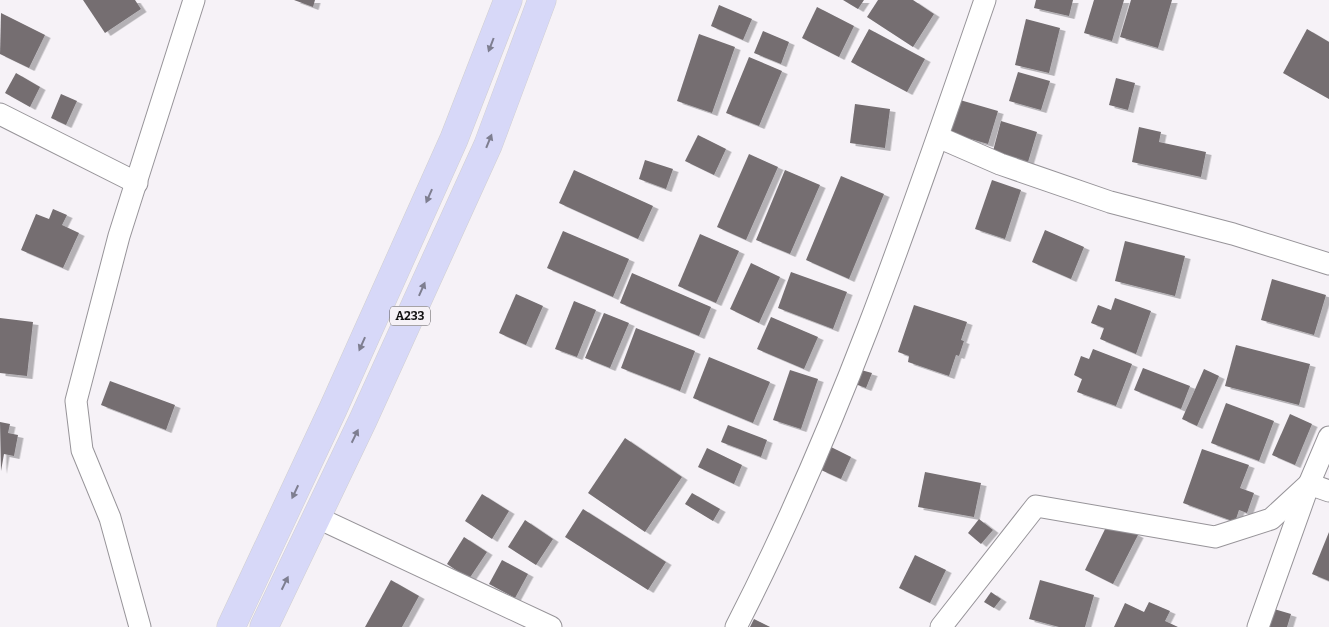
<svg xmlns="http://www.w3.org/2000/svg" width="1329" height="627" viewBox="0 0 1329 627" font-family="Bitter,serif">
<style>
.building{fill:#746e71;filter:url(#shadow)}
.lines{fill:none;stroke-linecap:round;stroke-linejoin:round}
.minor-casing{stroke:#979499;stroke-width:23}
.trunk-casing{stroke:#d0cfd0;stroke-width:29}
.minor{stroke:#fff;stroke-width:21}
.trunk{stroke:#d7d8f8;stroke-width:28}
.oneway{fill:#7e7e90}
.labels{text-anchor:middle;stroke-width:4.5;stroke-linejoin:round;paint-order:stroke}
.shield{fill:#f6f2f7;stroke:#565457;stroke-width:1}
.shield-label{font-size:12px;font-weight:bold;fill:#121112}
</style>
<defs>
<filter id="shadow"><feDropShadow dx="5.5" dy="3" stdDeviation="0" flood-color="#0004"/></filter>
</defs>
<rect width="100%" height="100%" fill="#f6f2f7"/>
<g class="building">
<polygon points="83,0 135,0 141,9 105,33"/>
<polygon points="294,0 315,0 313,7"/>
<polygon points="843,0 864,0 858,9"/>
<polygon points="878,0 913,0 934,14 913,47 867,17"/>
<polygon points="1036,0 1073,0 1069,16 1034,8"/>
<polygon points="1094,0 1124,0 1112,41 1084,33"/>
<polygon points="1131,0 1172,0 1158,48 1120,37"/>
<polygon points="719,5 752,19 743,40 711,26"/>
<polygon points="817,7 854,26 839,57 802,38"/>
<polygon points="1,13 45,35 29,68 0,54"/>
<polygon points="1026,19 1060,28 1049,73 1015,65"/>
<polygon points="869,29 925,59 907,92 851,62"/>
<polygon points="1307,29 1329,42 1329,99 1283,73"/>
<polygon points="763,31 789,42 781,64 754,53"/>
<polygon points="699,34 735,47 712,113 677,101"/>
<polygon points="749,57 782,71 759,126 726,113"/>
<polygon points="1018,72 1050,81 1041,110 1009,101"/>
<polygon points="16,73 40,87 30,107 5,93"/>
<polygon points="1116,78 1135,83 1128,110 1109,105"/>
<polygon points="61,94 77,101 66,125 51,118"/>
<polygon points="960,100 998,111 988,144 950,133"/>
<polygon points="855,104 890,109 885,148 850,143"/>
<polygon points="1001,121 1037,132 1028,162 993,151"/>
<polygon points="1139,127 1161,132 1159,142 1206,152 1201,177 1132,162"/>
<polygon points="698,135 726,149 714,175 685,161"/>
<polygon points="749,154 778,167 746,240 717,227"/>
<polygon points="645,160 673,169 666,189 639,179"/>
<polygon points="574,170 653,206 638,239 559,203"/>
<polygon points="785,170 820,185 790,254 756,240"/>
<polygon points="841,176 884,194 849,279 806,260"/>
<polygon points="992,180 1021,190 1005,239 975,229"/>
<polygon points="53,209 67,215 62,225 79,233 63,268 21,250 36,214 49,219"/>
<polygon points="1045,230 1084,247 1071,279 1032,262"/>
<polygon points="563,231 629,259 613,297 547,268"/>
<polygon points="700,234 739,251 716,303 678,286"/>
<polygon points="1125,241 1185,256 1175,296 1115,281"/>
<polygon points="751,263 780,277 759,323 730,309"/>
<polygon points="791,272 847,292 833,329 778,308"/>
<polygon points="632,273 711,307 699,336 620,303"/>
<polygon points="1272,279 1326,295 1314,335 1261,320"/>
<polygon points="516,294 543,306 526,345 499,333"/>
<polygon points="1115,298 1151,311 1136,354 1100,339 1104,328 1091,323 1098,305 1111,310"/>
<polygon points="574,301 596,310 577,357 555,349"/>
<polygon points="914,305 967,322 961,340 964,341 959,356 956,355 949,376 908,362 909,356 898,352"/>
<polygon points="604,313 629,323 610,368 585,358"/>
<polygon points="771,317 818,337 804,369 757,349"/>
<polygon points="0,318 33,322 27,376 0,373"/>
<polygon points="636,328 695,351 680,391 621,368"/>
<polygon points="1236,345 1310,364 1299,405 1225,386"/>
<polygon points="1093,349 1132,364 1116,406 1077,392 1082,379 1074,375 1081,356 1089,359"/>
<polygon points="709,357 770,382 753,423 693,398"/>
<polygon points="1143,368 1190,386 1181,409 1134,390"/>
<polygon points="1204,369 1219,376 1197,426 1182,419"/>
<polygon points="790,370 818,379 801,429 773,420"/>
<polygon points="861,370 872,373 866,388 855,384"/>
<polygon points="110,381 175,405 166,430 101,405"/>
<polygon points="1226,403 1274,421 1259,461 1211,443"/>
<polygon points="1290,414 1312,424 1295,465 1272,455"/>
<polygon points="0,422 10,424 8,433 18,435 14,456 4,454 1,471"/>
<polygon points="728,425 767,440 761,457 721,442"/>
<polygon points="625,438 682,477 645,532 588,493"/>
<polygon points="831,447 851,457 841,479 821,470"/>
<polygon points="707,448 742,465 734,484 698,467"/>
<polygon points="1202,449 1249,465 1240,488 1254,493 1247,513 1239,510 1235,522 1183,503"/>
<polygon points="925,472 981,483 974,517 918,507"/>
<polygon points="692,493 720,509 713,521 685,504"/>
<polygon points="482,494 509,511 492,539 465,521"/>
<polygon points="583,509 666,562 648,590 565,537"/>
<polygon points="979,519 993,530 981,544 968,533"/>
<polygon points="525,520 553,539 536,565 508,547"/>
<polygon points="1109,521 1138,535 1113,584 1085,570"/>
<polygon points="1329,532 1329,581 1312,574"/>
<polygon points="464,537 487,552 469,579 447,564"/>
<polygon points="915,555 946,570 930,603 899,588"/>
<polygon points="502,560 528,574 515,598 489,584"/>
<polygon points="391,580 419,596 402,627 365,627"/>
<polygon points="1040,580 1094,595 1085,627 1059,627 1029,619"/>
<polygon points="991,592 1001,599 994,608 984,602"/>
<polygon points="1149,602 1170,611 1165,621 1178,627 1114,627 1125,603 1144,612"/>
<polygon points="1274,609 1291,614 1287,627 1269,627"/>
<polygon points="754,619 770,627 750,627"/>
</g>
<g class="lines">
<defs>
<g id="minor">
<polyline points="0,114 137,183"/>
<polyline points="938,137 1000,164 1110,202 1233,234 1329,264"/>
<polyline points="316,517 551,627"/>
<polyline points="140,627 110,518 82,450 76,401 119,236 194,0"/>
<path d="M736,627C839,427 912,212 985,0"/>
<polyline points="941,627 1036,506 1215,537 1271,519 1309,484 1329,491"/>
<polyline points="1258,627 1309,484 1329,437"/>
</g>
<g id="trunk">
<polyline points="231,627 333,409 454,139 508,0"/>
<polyline points="264,627 363,420 488,145 542,0"/>
</g>
</defs>
<use href="#minor" class="minor-casing"/>
<use href="#trunk" class="trunk-casing"/>
<use href="#minor" class="minor"/>
<use href="#trunk" class="trunk"/>
</g>
<defs><path id="oneway-solid" d="M-6-.8H1V-3.2L6.5 0L1 3.2V.8H-6Z" transform="scale(1.25)"/></defs>
<g class="oneway">
<use href="#oneway-solid" transform="translate(491 45) rotate(111)"/>
<use href="#oneway-solid" transform="translate(489 141) rotate(-68)"/>
<use href="#oneway-solid" transform="translate(429 196) rotate(114)"/>
<use href="#oneway-solid" transform="translate(422 289) rotate(-66)"/>
<use href="#oneway-solid" transform="translate(362 344) rotate(114)"/>
<use href="#oneway-solid" transform="translate(355 436) rotate(-64)"/>
<use href="#oneway-solid" transform="translate(295 492) rotate(115)"/>
<use href="#oneway-solid" transform="translate(285 583) rotate(-64)"/>
</g>
<g class="labels">
<rect class="shield" x="390" y="306.5" width="40" height="19" rx="4"/>
<g class="shield-label">
<text x="410" y="320">A233</text>
</g>
</g>
</svg>
